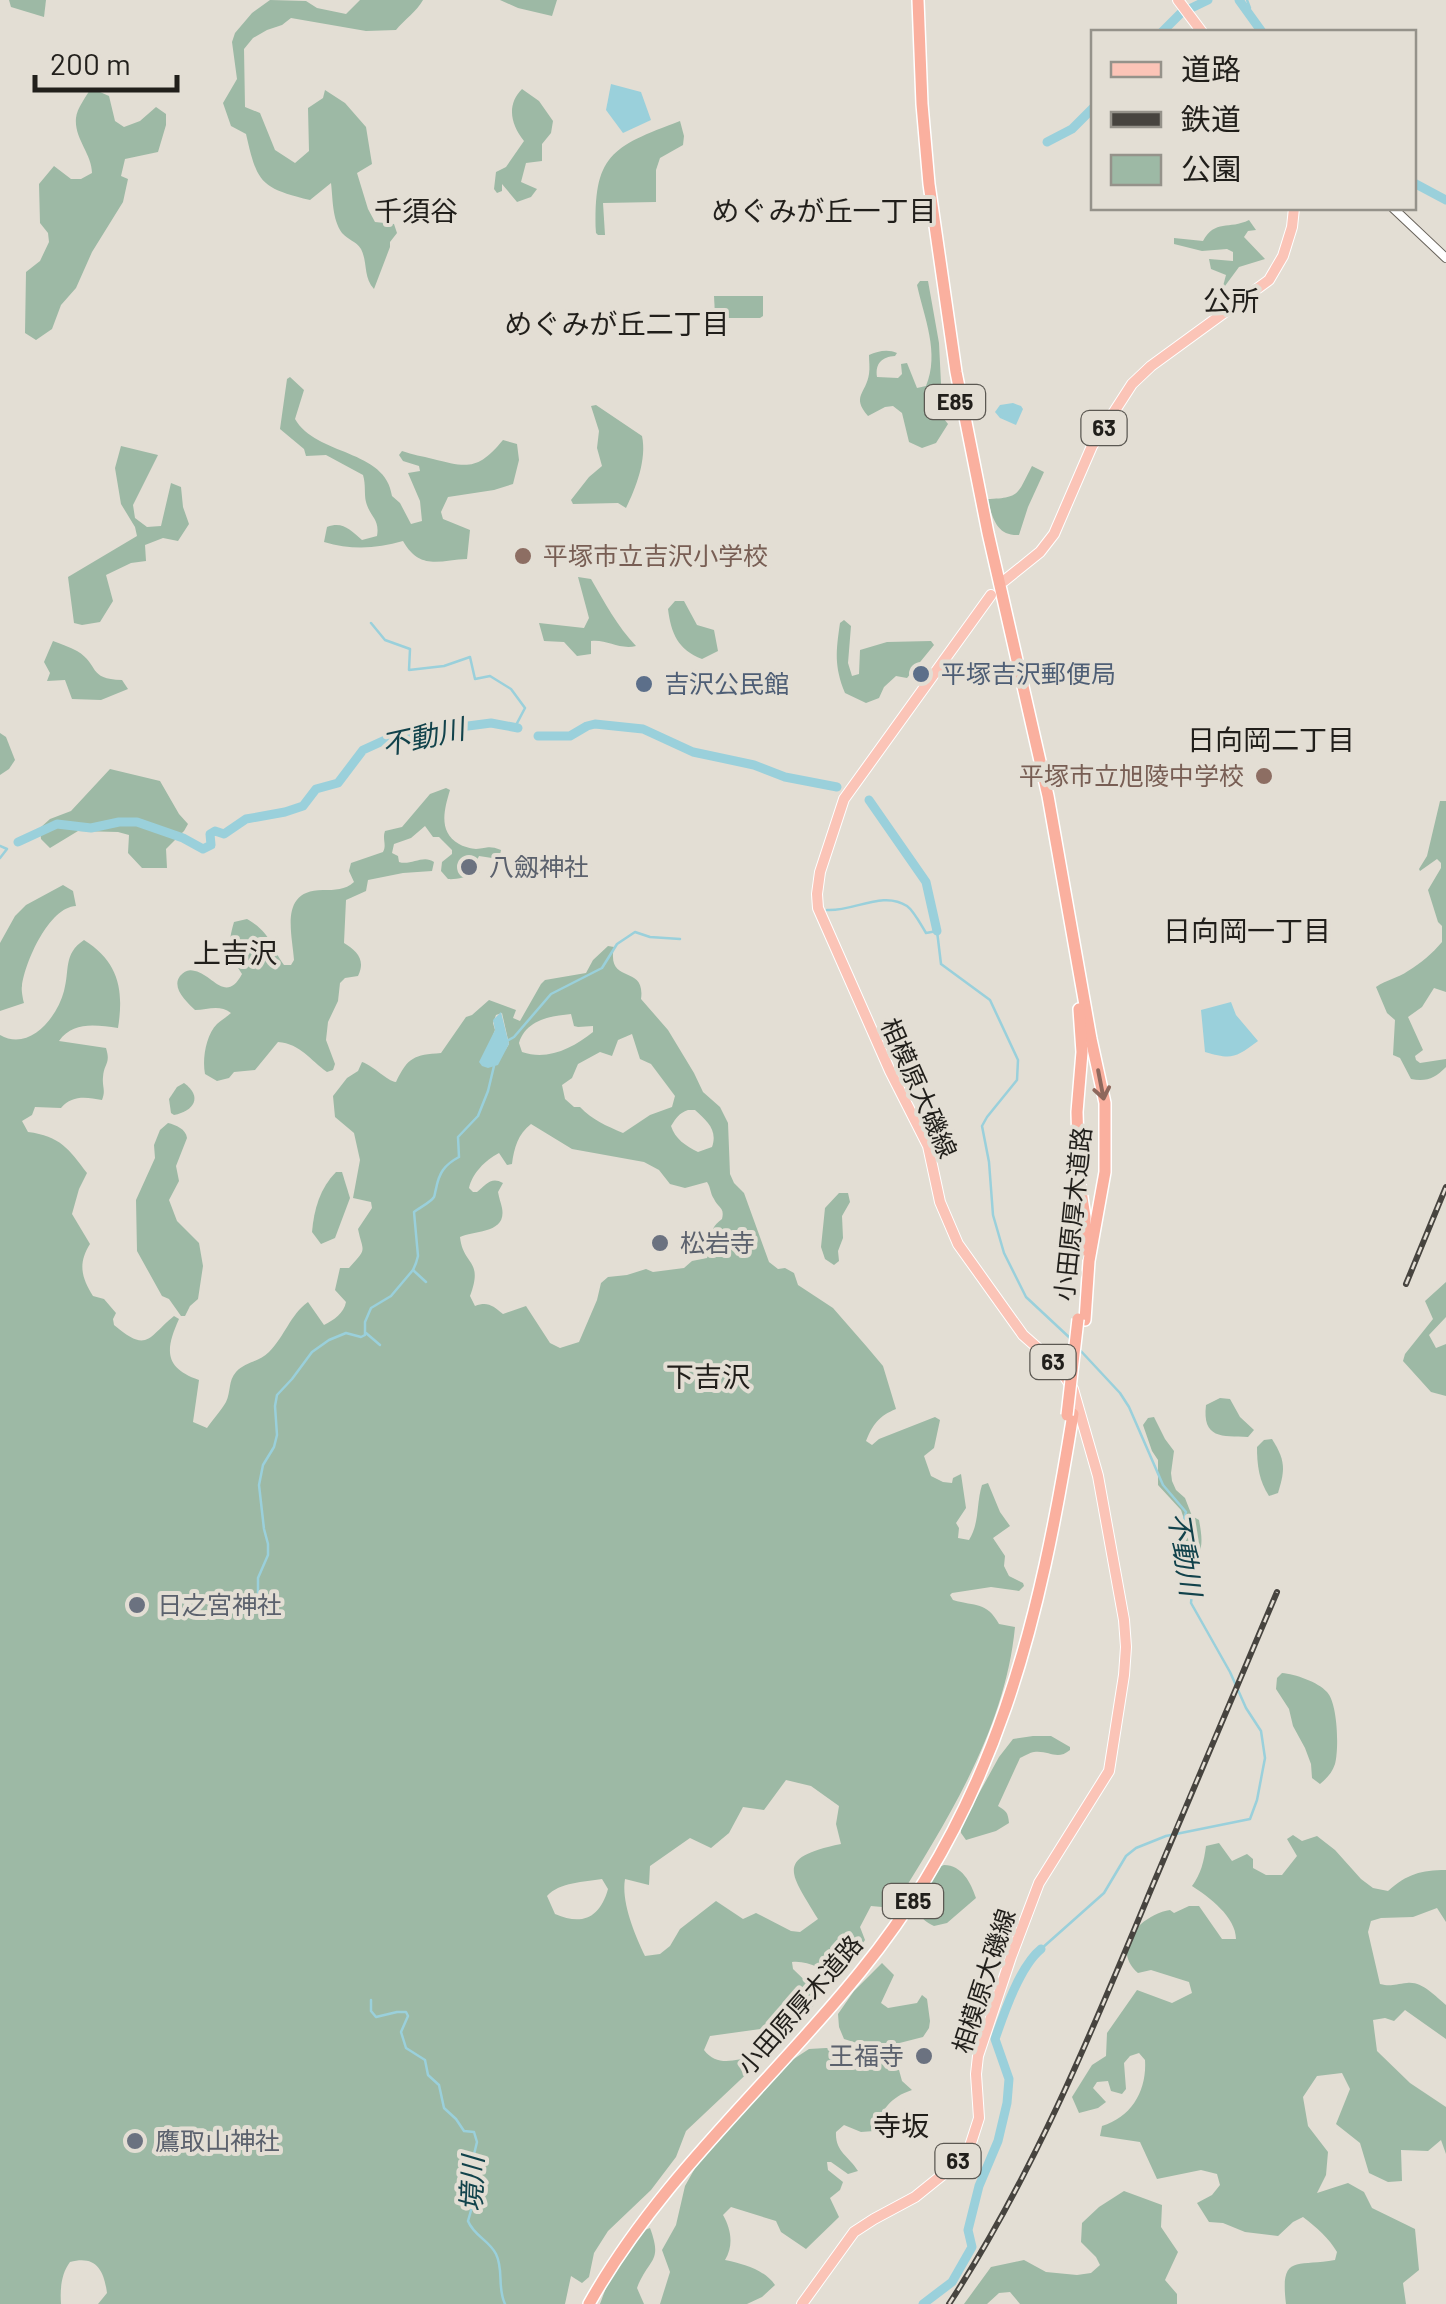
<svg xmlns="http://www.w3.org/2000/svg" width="1446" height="2304" viewBox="0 0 1446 2304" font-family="Barlow,'Noto Sans JP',sans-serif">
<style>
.green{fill:#9db9a5;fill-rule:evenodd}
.water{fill:#9ad0db}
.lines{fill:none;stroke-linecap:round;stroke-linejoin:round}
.stream{stroke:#9ad0db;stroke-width:2.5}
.river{stroke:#9ad0db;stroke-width:9}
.secondary-casing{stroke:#67625a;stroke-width:10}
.primary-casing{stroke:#fff;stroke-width:12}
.trunk-casing{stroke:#fff;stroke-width:14}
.secondary{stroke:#fff;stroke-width:8}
.primary{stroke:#fbc4b7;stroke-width:10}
.trunk{stroke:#fab09f;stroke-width:11}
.rail-casing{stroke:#47443f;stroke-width:6}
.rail{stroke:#e3ded4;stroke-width:2.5;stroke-dasharray:8;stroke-linecap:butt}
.trunk-bridge-casing{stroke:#fff;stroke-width:14;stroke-linecap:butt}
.trunk-bridge{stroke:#fab09f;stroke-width:11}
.oneway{stroke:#8e685d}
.education-dot{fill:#8d6e63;stroke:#e3ded4;stroke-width:4}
.service-dot{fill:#5c6f8a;stroke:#e3ded4;stroke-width:4}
.worship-dot{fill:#6b7280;stroke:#e3ded4;stroke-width:4}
.labels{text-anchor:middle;stroke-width:8;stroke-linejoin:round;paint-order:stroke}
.shield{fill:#e3ded4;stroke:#5b5852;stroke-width:2.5}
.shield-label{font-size:22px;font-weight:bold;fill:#211f1b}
.education-label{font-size:25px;fill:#785e54;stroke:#e3ded4;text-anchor:start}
.service-label{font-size:25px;fill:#4e5e75;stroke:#e3ded4;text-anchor:start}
.worship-label{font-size:25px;fill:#5b616d;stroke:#e3ded4;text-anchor:start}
.street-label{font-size:25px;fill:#211f1b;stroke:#e3ded4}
.neighbourhood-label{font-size:28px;fill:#211f1b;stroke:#e3ded4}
.water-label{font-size:28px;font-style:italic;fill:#11424b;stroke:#e3ded4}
</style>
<rect width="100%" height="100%" fill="#e3ded4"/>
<g class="green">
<polygon points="9,0 46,0 44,17 11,7"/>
<path d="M270,0L306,1L317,8L346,14L360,0H423C417,11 404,20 396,30L366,31L291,18L282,25L267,30L253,38L244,49L245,107L260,113L275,150L295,163L309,151L308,108L323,98L325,90L345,103L366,127L372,164L357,173L368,209L375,222L394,224L397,233L390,242V247L374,289C363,277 368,263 361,249C356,241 348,240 342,233C332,219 333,199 331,183L310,200C260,188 257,182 246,134L231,126L223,103L237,79L232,42L235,33L252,13Z"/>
<polygon points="500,0 557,0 552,16 518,8"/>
<path d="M91,88L109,96L115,121L124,127L140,121L156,107L166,114V125L158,152L125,159L121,176L128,179L123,202L92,252L76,288L61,305L52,329L36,340L25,333L26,272L40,261L49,242L48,233L40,223L39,184L54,166L71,179H81L92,173C92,154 74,138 76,118C77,108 86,97 91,88Z"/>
<path d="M522,89L539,101L553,121L551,133L542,144V161L526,163L521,182L537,189L531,197L517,202L502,184V191L497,193L494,189L496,172L506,167L524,141C511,125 506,105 522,89Z"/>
<path d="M680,121L684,136L683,145L660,158L656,170V202L603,203L605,235H598L596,233C593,155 611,147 680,121Z"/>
<path d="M1249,220L1256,230L1248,231L1244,237L1265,259L1239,267L1222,290L1226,275L1211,269L1209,259L1233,261V252L1227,249L1202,251L1174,244V238L1203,241C1215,219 1229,230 1249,220Z"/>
<path d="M920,281H928L939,343L942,404L937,410L948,424L936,443L922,448L909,442L902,413L893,406L885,407L868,416C851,396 866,394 869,374C870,368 869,361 869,355C878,351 888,349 897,353L895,356C882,357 875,363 877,377L898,378L902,374L901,364L907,363L917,388L926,386C940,353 924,317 917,285Z"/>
<polygon points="714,296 763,296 763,316 760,318 717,318 715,315"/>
<path d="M290,377L304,390L295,419C316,456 386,449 392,496L400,503L411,524L422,521L420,501L408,473L420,471L419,466L403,461L399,455L402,451C413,455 422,456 433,459C468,468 478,470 503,440L517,444L519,460L513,484L494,490L448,497L441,512L443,519L470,530L467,559C440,560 420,571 403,541C376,549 351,550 324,542L327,527C343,521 350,530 362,540L377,536C380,519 370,517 366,502C364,494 366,485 363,475L326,455L306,456L304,449L280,429L287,379Z"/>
<path d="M596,405L642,436C647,459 636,488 626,508L618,503L573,504L571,500L589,477L602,466L597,448L599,431L591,406Z"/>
<polygon points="121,446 158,455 133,505 135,518 147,527 161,526 171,483 181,487 183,507 189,524 178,541 163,538 145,545 146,561 131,563 106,575 113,601 100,622 82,625 74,623 68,577 137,536 135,527 121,504 115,468"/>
<path d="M1032,466L1044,472L1028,507L1019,535C996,536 993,518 987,499C1021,498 1017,494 1032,466Z"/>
<path d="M578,577L591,579C605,603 617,626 636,646C619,650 607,639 591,641V654L577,656L564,642L544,641L539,623L584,628L589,618Z"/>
<path d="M675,601H684L697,625L714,630L718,651L702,659C678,650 671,633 668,609Z"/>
<path d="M844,620L851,626L848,663L852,676L859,674L860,650L887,642L931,641L934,645L907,678L896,676L884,687L879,698L866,703L845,693C834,666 836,651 840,623Z"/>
<path d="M53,641C61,644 70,647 77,651C100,665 87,679 122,680L128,689L101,700L72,699L65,680L47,681L50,673L44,662Z"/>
<polygon points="0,733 6,737 15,760 9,769 0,775"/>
<polygon points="110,769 160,781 179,814 188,824 184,831 166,849 167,868 142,868 128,853 129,835 118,832 78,831 50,848 41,839 40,828 50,819 71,811"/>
<path d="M446,788L450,790C444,810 438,832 459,844C462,846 472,849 476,849C487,848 489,845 501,850L500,855L492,858L479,856L477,860L480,872L476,876C466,876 456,880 448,879L441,871L442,862L452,854V850L439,837H433L425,826L411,838L394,844L392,853L398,856L399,862C411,866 423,854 434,862L432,871L403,873L368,880L366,891L346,900L344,943C357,951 366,960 358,976L345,978L340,983L338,1001L328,1022L326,1040L335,1064L333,1070L327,1072C310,1060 301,1044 278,1042L255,1070L234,1072L229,1078L217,1081L205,1074C202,1059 206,1035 217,1024C221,1020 227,1017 231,1013C219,1004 208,1010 195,1010C187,1002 171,988 180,976C185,971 188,969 195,971C213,975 226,1004 242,974C229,953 227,946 234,922L247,919C272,934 269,944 284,965H291L294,960C292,932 279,890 323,890C335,890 345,890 354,882L349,871L351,863L383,852C387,845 382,839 385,831L402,827L430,794Z"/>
<path d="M1440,801H1446V992L1434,988L1422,1007L1408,1017L1423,1050L1415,1056L1416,1060L1420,1063L1446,1059V1067C1435,1078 1427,1082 1411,1079L1400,1058L1393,1055L1395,1020L1387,1013L1376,987C1386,980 1398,978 1408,971C1421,963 1432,954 1442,942V926L1438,922L1428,890L1441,868V863L1437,859L1420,871L1419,869L1427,856Z"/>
<path d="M63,885L73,891L76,906C49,907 25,962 22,986C21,989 23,1000 24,1003L0,1011V943L15,916L26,905Z"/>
<path d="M84,940C119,962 124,990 118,1028C96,1025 73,1021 59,1041L106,1048C111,1064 104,1063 103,1077C102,1087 106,1090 102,1100C86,1097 72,1095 61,1108L35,1107L32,1115L22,1121L28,1132C60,1136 69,1149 87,1173L79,1189L72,1214L90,1244C78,1263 81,1277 93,1296L104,1299L116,1313L113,1319L114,1325C148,1354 148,1337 174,1316L179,1319C165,1350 164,1368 199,1380L193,1422L207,1428C213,1419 221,1411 226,1402C231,1392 228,1381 236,1372C245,1362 259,1362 269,1352C285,1336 290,1315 308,1302L324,1325C334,1320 344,1313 346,1302L335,1290L340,1268H349C368,1247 363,1253 358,1229L372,1208L371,1202L353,1198L360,1160L354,1133L335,1117L333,1096L347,1078L358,1071L362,1062C374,1066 387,1081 396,1082C408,1057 414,1055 441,1053L466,1017L472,1015L489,1000L516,1010L513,1018L520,1021L541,984L545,980L586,973L593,960L608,946L614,947C606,986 646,963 641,999L668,1030L694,1073L703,1092L720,1107L728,1123L730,1174L734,1183L744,1193L769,1262L778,1269L785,1268L794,1273L798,1285L833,1308L867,1347L883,1366L896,1409C879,1416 873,1424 866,1441L872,1445L879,1439L935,1417L940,1420L934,1448L924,1456L931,1476L943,1482L952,1483L953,1478L961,1474L966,1508L956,1523L959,1528L958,1538L969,1540C980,1522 976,1504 982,1485L988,1483L1000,1512L1010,1526L993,1538L1005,1556L1004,1566L1009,1576L1023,1583L1024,1586L1019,1591L991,1587L952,1593L950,1595L953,1600C976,1607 986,1601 999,1624L1015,1627C1005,1730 947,1821 893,1908L871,1906L860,1927L865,1940L840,1976C824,1971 808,1960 792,1962L793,1969L820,1995L806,2016L782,2026L710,2036L704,2050C717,2067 734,2060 753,2057L757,2060L756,2065L686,2131L676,2157L651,2190L608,2231L594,2253L589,2277L582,2283L571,2276L565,2304H98L107,2293C104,2269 95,2255 70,2262C61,2274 60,2290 61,2304H0V1035C29,1052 57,1018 64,991C70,970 63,954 84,940ZM502,1013L509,1044L501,1057L492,1038L495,1030L493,1023L496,1015ZM571,1014L574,1026L578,1027L593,1026V1032C573,1048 548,1061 522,1052L519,1043C526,1020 550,1016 571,1014ZM632,1034L640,1059L651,1064L675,1096L672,1107L650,1115L623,1133C607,1126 592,1120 580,1107H574L565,1099L562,1085L572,1078L578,1064L600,1052L612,1056L618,1040ZM688,1110H695C707,1121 718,1130 712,1147L698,1152C686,1146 675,1139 671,1126C676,1118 679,1113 688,1110ZM531,1124L572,1149L644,1162L659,1170L670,1184L685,1188L707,1182C711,1188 710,1193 714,1199C718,1208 725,1207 722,1219C704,1232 716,1242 707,1258L692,1261L684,1268L653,1272L646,1269L627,1275L608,1277L601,1283L597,1300L579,1342L560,1348L550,1343L526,1306L503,1314C493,1306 488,1301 475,1306L470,1296C484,1259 463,1266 460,1237C474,1230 507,1234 502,1208C501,1203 499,1198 498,1192L503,1183C491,1176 486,1185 477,1192H473L469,1188C472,1174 485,1160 499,1153L507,1165L512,1164C514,1148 518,1134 531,1124ZM786,1780L811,1786L839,1806L836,1824L841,1844C774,1858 790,1872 818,1919L800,1932L791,1931L756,1913L743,1919L716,1901L680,1929L670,1946L660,1954L645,1956C635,1935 621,1902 625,1879L649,1885L650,1866L690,1838L711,1848L729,1833L743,1807L764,1810ZM602,1879L608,1889C600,1918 582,1926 555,1914L547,1896C560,1882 584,1882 602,1879Z"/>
<path d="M184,1083C203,1097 194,1111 174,1115L171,1113L169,1099L177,1087Z"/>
<path d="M168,1123C176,1125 186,1129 187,1138L176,1166L179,1181L169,1200L177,1221L199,1243L203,1266L198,1299L190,1306L185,1316H181L169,1299L162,1296L137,1251L136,1200L155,1158L154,1145L160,1130Z"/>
<path d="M336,1172H342L350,1198L335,1238L321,1244L312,1232C314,1209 320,1188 336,1172Z"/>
<polygon points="839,1193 848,1193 850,1202 842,1216 843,1238 838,1251 839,1261 834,1265 825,1259 821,1247 825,1208"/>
<polygon points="1446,1282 1446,1317 1429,1335 1436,1348 1446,1344 1446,1396 1431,1392 1403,1361 1405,1354 1433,1319 1425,1301"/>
<path d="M1220,1398L1230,1399L1240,1417L1254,1430L1248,1437C1222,1436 1202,1439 1206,1405Z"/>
<path d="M1154,1417L1165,1439L1174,1451L1171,1473L1172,1481L1176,1490L1185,1498L1192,1516L1199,1520C1202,1537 1206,1557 1186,1563L1181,1559L1186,1525L1181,1510L1158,1485V1460L1152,1451L1143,1425L1148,1418Z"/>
<path d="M1272,1439C1286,1461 1285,1470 1278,1493L1269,1496C1259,1481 1257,1465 1257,1447L1264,1440Z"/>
<path d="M1282,1673C1295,1674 1318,1682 1327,1692C1338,1704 1339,1749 1335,1764C1332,1773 1327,1778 1320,1784L1312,1778L1311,1764L1305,1748L1293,1726L1289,1709L1276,1689L1277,1678Z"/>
<path d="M1033,1736H1051L1070,1747V1750C1057,1761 1049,1750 1034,1752C1031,1752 1022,1757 1020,1758L998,1806C1006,1811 1008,1812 1009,1823L996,1831L966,1840L961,1833V1826L999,1757L1013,1739Z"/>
<path d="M1293,1835L1302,1841L1317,1836L1335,1850L1361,1879L1373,1888L1388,1891C1407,1874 1421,1870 1446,1870V1922L1437,1908L1413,1917L1381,1918L1371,1921L1368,1932L1380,1984C1391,1987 1395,1984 1407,1983C1422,1981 1435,1996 1446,2005V2039L1405,2010L1394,2021L1385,2018L1373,2020L1377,2051L1410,2083L1446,2107V2154L1441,2140L1428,2151L1401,2150L1402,2181L1388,2182L1369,2173L1360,2143L1336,2124L1350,2089L1342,2073L1317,2076L1303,2097L1308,2126L1328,2152L1326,2175L1317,2193L1348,2183L1364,2192L1372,2208L1415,2229L1419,2270L1403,2283L1406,2304H1286C1280,2254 1295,2267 1335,2260L1337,2252C1329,2238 1316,2227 1303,2217L1293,2222L1278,2236L1245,2232L1223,2223L1209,2222L1197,2203L1212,2195L1220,2185L1217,2174L1201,2170L1157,2179L1140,2142L1100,2136L1102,2126C1132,2117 1147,2090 1145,2060L1139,2053L1130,2056L1124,2063L1126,2089L1122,2094L1111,2091L1108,2081L1097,2082L1093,2088L1106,2102L1098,2108L1079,2113L1072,2097L1092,2065L1106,2056L1107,2033L1137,1990L1172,2003L1192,1993L1189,1982L1151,1970L1138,1973C1109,1948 1142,1914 1170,1910L1174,1913L1189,1906H1199L1222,1939H1236C1236,1917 1209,1897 1192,1886C1201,1874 1204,1861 1206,1846L1219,1843L1232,1861L1247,1854L1253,1859V1868L1266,1875H1282L1297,1856L1287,1839Z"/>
<path d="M944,1865C962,1865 971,1883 976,1898L947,1923L934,1926C902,1911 926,1887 939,1867Z"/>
<polygon points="882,1963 894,1975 881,2003 888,2008 917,2003 922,1995 927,1999 930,2021 929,2028 923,2037 876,2049 844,2039 839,2027 838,2014 854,1991"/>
<path d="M826,2048H855L899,2070L902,2081L912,2090C890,2097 882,2110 874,2131L861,2132L844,2125L836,2132C835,2152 849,2156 858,2171L848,2174L831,2162H827L828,2170L843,2182L840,2190L830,2198L839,2217L806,2249L781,2232L776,2221L731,2207L723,2215C731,2229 734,2245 725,2260C743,2264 764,2269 775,2285L762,2297L747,2304H660L670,2272L662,2250L676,2225L685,2186L699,2161L732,2121L765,2090L789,2062L809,2049Z"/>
<polygon points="1124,2191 1162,2205 1161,2227 1178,2252 1165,2280 1177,2294 1177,2304 1020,2304 1010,2292 999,2293 987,2304 964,2304 991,2267 1024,2260 1046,2272 1077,2275 1091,2273 1100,2265 1096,2257 1081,2242 1082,2223 1099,2207"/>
<path d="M650,2228C663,2263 649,2257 637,2288L644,2304H600L607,2285L637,2233Z"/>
</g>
<g class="water">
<polygon points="611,84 641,92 651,120 623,133 606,110"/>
<polygon points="1013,403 1021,406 1023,409 1016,425 1000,418 995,412 1000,405"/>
<path d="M1231,1002L1236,1015L1258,1041C1235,1058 1232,1060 1205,1052L1201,1010Z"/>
<polygon points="501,1012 509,1044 498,1065 488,1068 482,1066 479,1062 495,1030 493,1020"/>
</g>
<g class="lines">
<g class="stream">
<polyline points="1247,0 1250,8 1247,12"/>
<polyline points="371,623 385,640 410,649 409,670 444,666 470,657 475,679 490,676 511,689 525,708 515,727"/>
<polyline points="0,846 7,849 0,858"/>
<path d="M827,910C853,912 883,890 907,906C914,911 921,925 926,933L937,931L941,964L990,1000L1018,1060L1017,1080L987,1117L982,1126L989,1162L993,1215L1004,1253L1026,1297L1071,1339"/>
<polyline points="507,1041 514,1037 551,994 602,968 617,944 635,932 650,937 680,939"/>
<polyline points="413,1270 426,1282"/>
<polyline points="366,1333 380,1345"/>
<path d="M258,1595V1578L268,1555V1544L264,1529L259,1485L263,1465L274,1447L277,1435L275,1406L277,1395L292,1379L312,1352L329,1340L346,1333L361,1337L365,1335V1322L371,1308L391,1296L413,1270L416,1263L418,1256L414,1212C420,1207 430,1203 434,1197C435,1195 435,1192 436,1189C439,1173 444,1165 459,1157L458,1137L478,1116L488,1091L494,1066"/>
<polyline points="1041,1949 1104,1893 1126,1856 1136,1848 1166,1836 1250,1819 1257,1800 1265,1758 1261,1731 1246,1708 1230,1672 1191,1603 1194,1571 1182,1551 1181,1529 1186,1512 1163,1485 1129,1407 1120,1393 1079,1349"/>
<path d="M371,2000V2011L376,2017L397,2012H406L408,2016L401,2032L406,2048L425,2060L428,2075L439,2085L444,2108L456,2119L464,2131L474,2132L477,2142L470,2171L476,2193L468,2221C474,2236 489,2240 496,2254C504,2270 497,2288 505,2304"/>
</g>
<g class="river">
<polyline points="1239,0 1262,32"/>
<polyline points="1162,32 1181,13 1208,0"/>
<polyline points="1047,142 1072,129 1094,107"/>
<polyline points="1414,183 1446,200"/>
<polyline points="538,736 570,736 587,726 595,724 643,729 693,752 754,765 785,777 837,787"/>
<polyline points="869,800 926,882 937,931"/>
<polyline points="18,842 57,824 91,828 119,822 137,822 183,838 203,849 211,845 210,834 215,831 224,834 246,819 285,812 303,806 316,789 338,783 363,750 385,740 422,732 491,723 518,728"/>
<path d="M923,2304L952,2282L972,2247L968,2230L979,2186L998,2141L1007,2103L1009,2079L995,2039C1004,2013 1020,1966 1041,1949"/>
</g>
<defs>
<polyline id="secondary" points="1393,208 1446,258"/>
<g id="primary">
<polyline points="1178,0 1202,32"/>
<polyline points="1004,581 1040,552 1054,534 1092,446 1132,384 1151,366 1269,280 1283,256 1292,227 1294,208"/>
<polyline points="802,2304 854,2232 874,2219 915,2197 951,2168 970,2146 979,2118 976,2074 978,2056 1011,1957 1039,1883 1109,1771 1124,1675 1126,1647 1124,1620 1098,1476 1073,1389 1057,1365 1023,1335 958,1244 940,1202 928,1146 890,1071 818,908 817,894 820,872 844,799 991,595"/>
</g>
<g id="trunk">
<polyline points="918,0 922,104 929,184 956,372 988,533 1048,796 1091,1039 1105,1103 1105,1172 1089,1261 1085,1320"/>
<polyline points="1079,1009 1082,1052 1077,1112 1079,1178 1085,1217 1084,1250"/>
<path d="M589,2304C660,2177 771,2083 861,1971C997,1804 1040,1621 1073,1414"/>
</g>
</defs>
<use href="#secondary" class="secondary-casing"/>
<use href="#primary" class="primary-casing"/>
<use href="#trunk" class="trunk-casing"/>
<use href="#secondary" class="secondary"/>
<use href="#primary" class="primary"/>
<use href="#trunk" class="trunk"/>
<defs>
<g id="rail">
<polyline points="1406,1284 1446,1187"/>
<path d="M949,2304C1034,2174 1093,2029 1152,1887C1193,1788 1236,1690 1277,1592"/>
</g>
</defs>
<use href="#rail" class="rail-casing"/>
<use href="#rail" class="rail"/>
<defs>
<polyline id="trunk-bridge" points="1067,1415 1078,1319"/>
</defs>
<use href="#trunk-bridge" class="trunk-bridge-casing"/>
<use href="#trunk-bridge" class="trunk-bridge"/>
</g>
<defs><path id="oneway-shaft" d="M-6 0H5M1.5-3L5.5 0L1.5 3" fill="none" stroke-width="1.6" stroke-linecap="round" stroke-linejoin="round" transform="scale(2.5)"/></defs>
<use class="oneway" href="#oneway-shaft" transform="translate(1101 1085) rotate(79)"/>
<g class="education-dot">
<circle cx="523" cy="556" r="10"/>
<circle cx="1264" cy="776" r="10"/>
</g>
<g class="service-dot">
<circle cx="921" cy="674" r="10"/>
<circle cx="644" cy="684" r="10"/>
</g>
<g class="worship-dot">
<circle cx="469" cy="867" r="10"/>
<circle cx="660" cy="1243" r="10"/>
<circle cx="137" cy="1605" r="10"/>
<circle cx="924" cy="2056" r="10"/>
<circle cx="135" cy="2141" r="10"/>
</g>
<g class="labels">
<g class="shield">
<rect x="925" y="385" width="60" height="34" rx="8"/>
<rect x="1081.5" y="411" width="45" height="34" rx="8"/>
<rect x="1030.5" y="1345" width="45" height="34" rx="8"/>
<rect x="883" y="1884" width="60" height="34" rx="8"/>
<rect x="935.5" y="2144" width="45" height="34" rx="8"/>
</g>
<g class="shield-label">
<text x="955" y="410">E85</text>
<text x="1104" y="436">63</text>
<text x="1053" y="1370">63</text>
<text x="913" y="1909">E85</text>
<text x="958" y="2169">63</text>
</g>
<g class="education-label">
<text x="543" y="565">平塚市立吉沢小学校</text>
<text x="1244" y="785" text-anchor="end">平塚市立旭陵中学校</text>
</g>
<g class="service-label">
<text x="941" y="683">平塚吉沢郵便局</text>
<text x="664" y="693">吉沢公民館</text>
</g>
<g class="worship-label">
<text x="489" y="876">八劔神社</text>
<text x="680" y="1252">松岩寺</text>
<text x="157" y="1614">日之宮神社</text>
<text x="904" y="2065" text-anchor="end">王福寺</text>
<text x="155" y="2150">鷹取山神社</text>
</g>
<g class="street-label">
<text transform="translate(919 1088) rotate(66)" y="9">相模原大磯線</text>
<text transform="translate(1073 1214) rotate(-84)" y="9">小田原厚木道路</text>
<text transform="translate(984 1981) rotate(-72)" y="9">相模原大磯線</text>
<text transform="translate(800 2005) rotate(-49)" y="9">小田原厚木道路</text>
</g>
<g class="neighbourhood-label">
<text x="416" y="221">千須谷</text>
<text x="824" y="221">めぐみが丘一丁目</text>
<text x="1231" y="311">公所</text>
<text x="617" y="334">めぐみが丘二丁目</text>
<text x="1271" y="750">日向岡二丁目</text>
<text x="1247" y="941">日向岡一丁目</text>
<text x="235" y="963">上吉沢</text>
<text x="708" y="1387">下吉沢</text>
<text x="901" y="2136">寺坂</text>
</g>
<g class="water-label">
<text transform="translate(423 737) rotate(-12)" y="10">不動川</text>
<text transform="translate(1185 1554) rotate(81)" y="10">不動川</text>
<text transform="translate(472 2184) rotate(-88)" y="10">境川</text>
</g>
</g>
<rect x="1091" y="30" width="325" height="180" fill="#e3ded4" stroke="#95928a" stroke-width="2.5"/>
<rect x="1111" y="62" width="50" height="15" fill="#fbc4b7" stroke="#95928a" stroke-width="2.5"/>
<text x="1181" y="80" font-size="30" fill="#211f1b">道路</text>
<rect x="1111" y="112" width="50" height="15" fill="#47443f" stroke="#95928a" stroke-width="2.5"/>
<text x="1181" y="130" font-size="30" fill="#211f1b">鉄道</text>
<rect x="1111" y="155" width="50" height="30" fill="#9db9a5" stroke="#95928a" stroke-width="2.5"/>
<text x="1181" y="180" font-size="30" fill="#211f1b">公園</text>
<path d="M35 75v15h142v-15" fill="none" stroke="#211f1b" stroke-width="5"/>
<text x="50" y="75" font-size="30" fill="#211f1b" stroke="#e3ded4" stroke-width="8" paint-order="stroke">200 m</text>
</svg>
